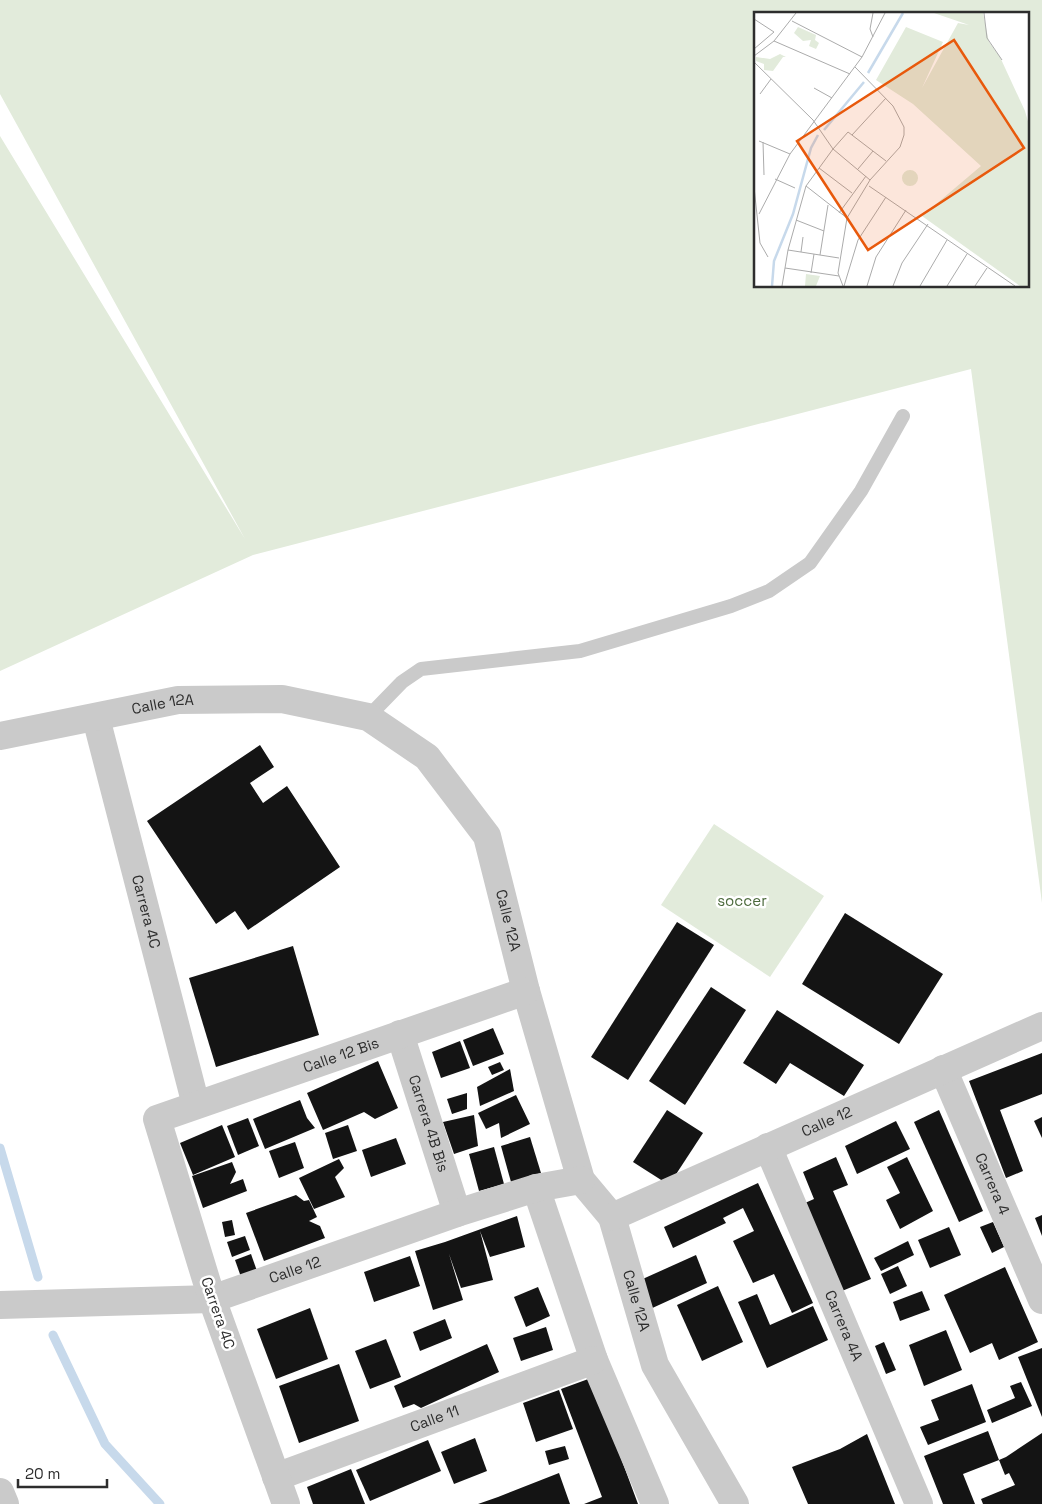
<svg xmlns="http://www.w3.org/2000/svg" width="1042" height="1504" viewBox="0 0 1042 1504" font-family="'Space Grotesk',sans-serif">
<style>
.green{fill:#e2ebdb;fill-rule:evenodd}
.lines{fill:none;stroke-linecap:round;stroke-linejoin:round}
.stream{stroke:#c7d9eb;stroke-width:9}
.building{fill:#141414}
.lane{stroke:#cacaca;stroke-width:14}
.street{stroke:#cacaca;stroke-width:28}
.labels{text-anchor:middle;stroke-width:5;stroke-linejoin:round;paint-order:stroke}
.street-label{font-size:15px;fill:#2d2d2d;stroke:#fff}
.park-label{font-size:15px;fill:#4b693b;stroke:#fff}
.inset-river{fill:none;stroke:#c7d9eb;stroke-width:2.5}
.inset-road{fill:none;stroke:#ababab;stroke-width:1}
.view{fill:#e8590c;fill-opacity:0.15;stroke:#e8590c;stroke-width:2.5}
.inset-edge{fill:none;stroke:#2d2d2d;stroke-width:2.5}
</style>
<rect width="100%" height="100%" fill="#fff"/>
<g class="green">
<path d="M0,0H1042V903L971,369L253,555L0,671V136L245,539L0,94ZM756,14H1028V286H756Z"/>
<polygon points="714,824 824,896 770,977 661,905"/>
</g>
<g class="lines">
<g class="stream">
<polyline points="0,1148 38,1277"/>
<polyline points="53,1335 105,1444 160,1504"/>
</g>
</g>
<g class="building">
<polygon points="260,745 274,767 250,783 263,803 287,786 340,867 248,930 235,911 216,924 147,821"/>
<polygon points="845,913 943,974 899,1044 802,984"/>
<polygon points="677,922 714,945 628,1080 591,1057"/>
<polygon points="293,946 319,1035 216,1067 189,978"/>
<polygon points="711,987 746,1010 685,1105 649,1081"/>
<polygon points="777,1010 864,1065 844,1096 790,1063 776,1084 743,1063"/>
<polygon points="493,1028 504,1054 473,1066 463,1040"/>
<polygon points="460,1041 470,1068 441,1078 432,1052"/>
<polygon points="1042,1053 1042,1094 1000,1110 1023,1171 1006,1178 969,1081"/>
<polygon points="378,1061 398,1108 375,1119 364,1112 323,1130 307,1093"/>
<polygon points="500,1062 504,1070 492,1075 488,1067"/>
<polygon points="510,1069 514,1091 480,1106 477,1087"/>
<polygon points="467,1093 467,1109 452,1114 447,1099"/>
<polygon points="516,1095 530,1124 501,1138 499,1123 486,1129 478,1113"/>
<polygon points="300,1100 307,1118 315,1128 265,1149 253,1119"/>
<polygon points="667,1110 703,1133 669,1185 633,1162"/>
<polygon points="939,1110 983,1211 959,1222 914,1122"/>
<polygon points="474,1115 478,1146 454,1154 443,1122"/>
<polygon points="1042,1117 1042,1138 1034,1121"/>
<polygon points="248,1118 259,1146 238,1155 227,1126"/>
<polygon points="896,1121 910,1149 857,1174 845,1146"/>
<polygon points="222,1125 235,1157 193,1175 180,1143"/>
<polygon points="348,1125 357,1151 333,1159 325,1133"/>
<polygon points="530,1137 541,1173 511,1182 501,1146"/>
<polygon points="396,1138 406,1164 371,1177 362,1150"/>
<polygon points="295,1142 304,1168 279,1178 269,1151"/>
<polygon points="494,1147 504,1184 479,1191 469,1154"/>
<polygon points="836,1157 848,1185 833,1191 871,1279 842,1291 805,1203 814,1199 803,1172"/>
<polygon points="907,1157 933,1211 900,1229 886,1200 900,1193 887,1167"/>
<polygon points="339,1159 344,1168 335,1177 345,1197 314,1209 299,1178"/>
<polygon points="232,1162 236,1172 230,1184 243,1179 247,1191 203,1208 192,1176"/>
<polygon points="758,1183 813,1303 792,1313 774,1274 753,1283 733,1241 754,1231 743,1208 723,1218 726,1223 673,1248 664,1227"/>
<polygon points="296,1195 304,1201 309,1200 317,1217 309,1221 320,1226 325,1238 264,1261 246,1213"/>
<polygon points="1042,1215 1042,1236 1035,1218"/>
<polygon points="517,1216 525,1247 490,1257 480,1231 493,1280 461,1288 449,1254 463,1300 433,1310 415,1251 445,1242"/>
<polygon points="232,1220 235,1235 225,1237 222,1222"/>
<polygon points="993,1222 1004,1247 992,1253 980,1227"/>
<polygon points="949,1227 961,1255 930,1268 918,1240"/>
<polygon points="245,1236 250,1250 232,1257 227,1242"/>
<polygon points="908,1241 914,1255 881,1271 874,1258"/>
<polygon points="251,1254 257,1271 241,1277 235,1260"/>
<polygon points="696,1255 707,1283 648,1310 636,1282"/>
<polygon points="410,1256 420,1286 374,1302 364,1272"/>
<polygon points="898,1266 907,1286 890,1294 881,1274"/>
<polygon points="1005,1267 1038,1342 999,1360 992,1343 970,1353 944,1295"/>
<polygon points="718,1286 743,1342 702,1361 677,1305"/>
<polygon points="538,1287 550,1316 526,1327 514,1297"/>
<polygon points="922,1291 930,1310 900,1321 893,1302"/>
<polygon points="757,1294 770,1325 813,1306 828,1340 767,1368 738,1302"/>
<polygon points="310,1308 328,1359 276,1379 257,1329"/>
<polygon points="445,1319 452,1338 420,1351 413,1332"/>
<polygon points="546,1327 553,1350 521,1361 513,1338"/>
<polygon points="946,1330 962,1370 924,1386 909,1345"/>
<polygon points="386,1339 401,1377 370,1389 355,1351"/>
<polygon points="884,1342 896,1370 886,1374 875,1346"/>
<polygon points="487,1344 499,1372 421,1408 414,1404 403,1408 394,1386"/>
<polygon points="1042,1348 1042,1417 1018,1357"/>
<polygon points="339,1364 359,1421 299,1443 279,1386"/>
<polygon points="591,1378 618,1450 638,1504 584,1504 602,1497 561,1389"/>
<polygon points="1021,1382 1032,1406 992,1423 987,1410 1015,1398 1010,1386"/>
<polygon points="972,1384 986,1422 928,1445 920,1427 939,1420 931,1400"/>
<polygon points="559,1390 573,1429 536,1442 523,1403"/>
<polygon points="988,1431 999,1460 1006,1457 1042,1433 1042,1504 983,1504 981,1499 1015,1485 1009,1473 1005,1475 999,1460 963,1474 975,1504 943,1504 924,1456"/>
<polygon points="867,1434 895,1504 808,1504 792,1467 840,1449"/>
<polygon points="475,1438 487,1471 454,1484 441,1452"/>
<polygon points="428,1440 441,1471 370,1501 356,1470"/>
<polygon points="565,1446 569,1459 549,1465 545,1451"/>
<polygon points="351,1469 365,1504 313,1504 307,1487"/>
<polygon points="559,1473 570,1504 478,1504 498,1497"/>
</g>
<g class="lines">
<polyline class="lane" points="368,717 402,682 421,669 580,651 731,606 769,591 810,563 861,491 903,416"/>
<g class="street">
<path id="s1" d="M96,718L196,1105"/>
<path id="s2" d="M0,736L178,700L282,699L368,717L427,757L487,836L526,991L581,1180L612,1217L655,1365L735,1504"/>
<path id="s3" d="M400,1034L457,1213"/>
<path id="s4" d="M943,1069L1042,1300"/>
<path id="s5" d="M768,1147L919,1504"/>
<polyline points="536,1188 594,1360 655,1504"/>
<path id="s6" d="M612,1217L1042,1026"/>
<path id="s7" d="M0,1305L212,1299L457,1213L536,1188L581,1180"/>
<path id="s8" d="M276,1477L594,1360"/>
<polyline points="0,1492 5,1504"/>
<path id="s9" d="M286,1504L212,1299L157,1119L526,991"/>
</g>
</g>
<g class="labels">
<g class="street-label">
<text dy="5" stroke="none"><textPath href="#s2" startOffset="166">Calle 12A</textPath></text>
<text dy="5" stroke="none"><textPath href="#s1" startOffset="200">Carrera 4C</textPath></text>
<text dy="5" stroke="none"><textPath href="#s2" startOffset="631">Calle 12A</textPath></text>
<text dy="5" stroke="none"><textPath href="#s9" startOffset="601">Calle 12 Bis</textPath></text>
<text dy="5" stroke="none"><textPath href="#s6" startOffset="235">Calle 12</textPath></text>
<text dy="5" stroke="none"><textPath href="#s3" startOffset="94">Carrera 4B Bis</textPath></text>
<text dy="5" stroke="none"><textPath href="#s4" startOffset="125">Carrera 4</textPath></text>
<text dy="5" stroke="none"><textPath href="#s7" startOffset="300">Calle 12</textPath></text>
<text dy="5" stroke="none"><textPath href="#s2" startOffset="1036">Calle 12A</textPath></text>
<text transform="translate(218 1313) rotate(71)" y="5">Carrera 4C</text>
<text dy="5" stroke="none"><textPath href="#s5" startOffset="194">Carrera 4A</textPath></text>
<text dy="5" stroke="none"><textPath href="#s8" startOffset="169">Calle 11</textPath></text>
</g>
<g class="park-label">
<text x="742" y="906">soccer</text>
</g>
</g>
<g transform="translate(754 12)">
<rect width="275" height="275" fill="#fff"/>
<path d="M180,1H229L235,30L246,45L271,99L275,113V274H266L168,204L227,154L159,92L122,68L152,15L189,30L168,76L204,11L215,13ZM44,15L62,23L61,28L65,31L62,37L55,34L57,28L49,29L40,21ZM26,42L32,45H29L19,59L10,58V52L2,49V45L16,47ZM148 166a8 8 0 1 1 16 0a8 8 0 1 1-16 0ZM52,262L66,264L62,274H51Z" fill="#e2ebdb"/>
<path class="inset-river" d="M114,61L149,1M70,118L110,70M18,274L20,249L39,202L57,136L64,123"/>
<path class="inset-road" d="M119,1L116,17L119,25M230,1L233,26L248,48M0,7L20,20L0,37M38,9L108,45M20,29L96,62M0,44L20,29L42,1M0,50L59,108L79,137L116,168M60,76L78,86M6,82L17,67M98,123L132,86M5,129L36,142M9,130L10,163M65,156L98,181M104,157L119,139M21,167L41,176M52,174L93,206M115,174L261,274M0,175L6,231L14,245M85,201L112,164M5,202L36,142L108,45L131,1M42,208L70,219M34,238L85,246M47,240L49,225M66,243L74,193M31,256L85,264M57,261L60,242M28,274L34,238L52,174L79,137L94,120L132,149M89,274L84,261L93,206L116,168L146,135L150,123V115L139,94L101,55M90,274L104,228L132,185M113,274L122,245L152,198M139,274L148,251L174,212M166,274L193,228M193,274L213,242M221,274L233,256"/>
<path class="view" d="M200,28L270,136L114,238L43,129Z"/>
<rect width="275" height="275" class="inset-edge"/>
</g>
<path d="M18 1479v8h89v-8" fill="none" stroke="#2d2d2d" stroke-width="2.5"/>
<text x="25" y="1479" font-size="15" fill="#2d2d2d" stroke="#ffffff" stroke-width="4" paint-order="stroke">20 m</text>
</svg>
